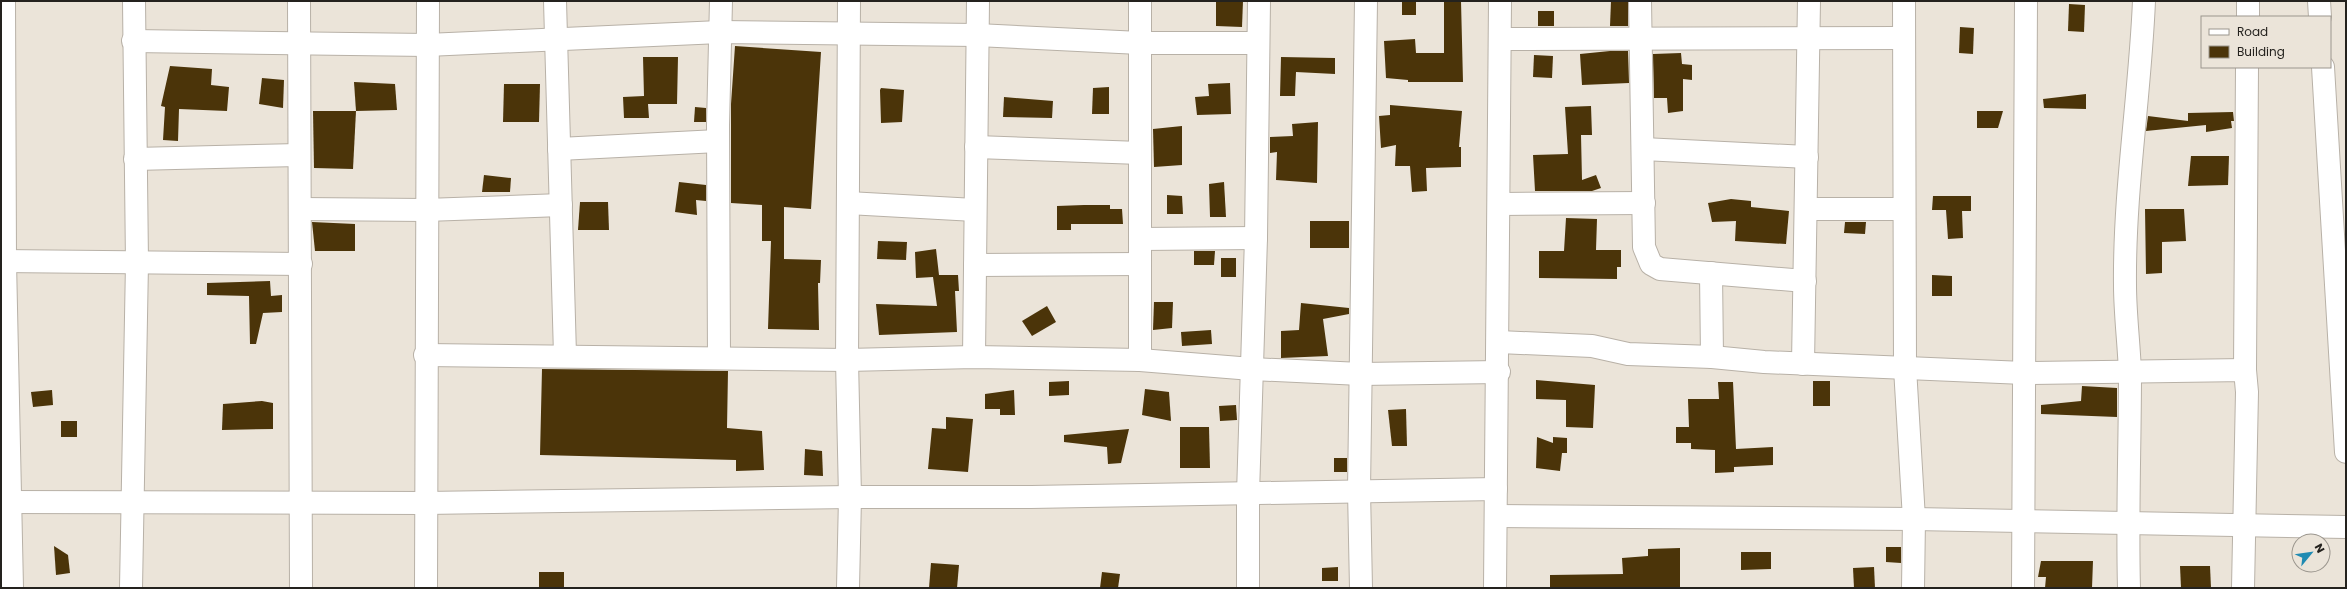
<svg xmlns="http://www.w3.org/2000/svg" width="2347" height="589" viewBox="0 0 2347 589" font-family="Poppins,sans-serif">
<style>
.building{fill:#4b3409}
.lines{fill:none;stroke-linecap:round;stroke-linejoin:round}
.minor-casing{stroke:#b8b1a7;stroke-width:24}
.major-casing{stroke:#b8b1a7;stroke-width:24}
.minor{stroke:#fff;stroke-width:22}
.major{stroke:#fff;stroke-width:22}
</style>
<rect width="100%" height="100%" fill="#ebe4d9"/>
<g class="building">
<polygon points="1216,1 1243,1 1242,27 1216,26"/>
<rect x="1402" y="1" width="14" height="14"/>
<polygon points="1444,1 1461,1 1463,82 1408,82 1408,80 1386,78 1384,41 1415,39 1416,53 1444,53"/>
<polygon points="1611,1 1628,1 1628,26 1610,26"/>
<polygon points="2069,4 2085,5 2084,32 2068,31"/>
<rect x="1538" y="11" width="16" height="15"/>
<polygon points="1960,27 1974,28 1973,54 1959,53"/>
<polygon points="735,46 821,52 811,209 784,207 784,259 821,260 820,283 818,283 819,330 768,329 771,241 762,241 762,205 731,203 731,104"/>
<polygon points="1610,51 1628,51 1629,83 1582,85 1580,54"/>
<polygon points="1681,53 1682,64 1692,65 1692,80 1683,79 1683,111 1668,113 1667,98 1654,98 1653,54"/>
<polygon points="1534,55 1553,56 1552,78 1533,77"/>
<polygon points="643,57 678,57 677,104 648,104 649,118 624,118 623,97 644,96"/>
<polygon points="1281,57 1335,58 1335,74 1296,72 1295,96 1280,96"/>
<polygon points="170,66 212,69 211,85 229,87 227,111 179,109 178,141 163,140 165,107 161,106"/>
<polygon points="262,78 284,80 283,108 259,104"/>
<polygon points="354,82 395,84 397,110 356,111"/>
<polygon points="1230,83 1231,114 1197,115 1195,97 1209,96 1208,84"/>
<polygon points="504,84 540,84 539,122 503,122"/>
<polygon points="1109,87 1109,114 1092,114 1093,88"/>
<polygon points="881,88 904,90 902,122 881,123 880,90"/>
<polygon points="2086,94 2086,109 2044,108 2043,99"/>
<polygon points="1004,97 1053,101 1052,118 1003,117"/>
<polygon points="1390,105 1462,111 1459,147 1461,147 1461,167 1426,168 1427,191 1412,192 1410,166 1395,166 1396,145 1381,148 1379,116 1390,115"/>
<polygon points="1591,106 1592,135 1581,135 1582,180 1596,175 1601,188 1592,191 1535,191 1533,155 1568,154 1565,107"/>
<polygon points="695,107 706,108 706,122 694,122"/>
<polygon points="313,111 356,111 353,169 314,168"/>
<polygon points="1977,111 2003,111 1998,128 1977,128"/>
<polygon points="2233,112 2234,121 2231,121 2232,128 2206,132 2206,125 2146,131 2148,116 2188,121 2188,113"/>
<polygon points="1318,122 1317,183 1276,180 1277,152 1270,153 1270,137 1293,136 1292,124"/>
<polygon points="1182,126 1182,165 1154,167 1153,129"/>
<polygon points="2191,156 2229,156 2228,185 2188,186"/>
<polygon points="484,175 511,178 510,192 482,192"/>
<polygon points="679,182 706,185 706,201 696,200 697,215 675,212"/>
<polygon points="1224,182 1226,217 1210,217 1209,184"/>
<polygon points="1167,195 1182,196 1183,214 1167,214"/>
<polygon points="1933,196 1971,196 1971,211 1962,211 1963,238 1948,239 1946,210 1932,210"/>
<polygon points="1731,199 1751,201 1751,207 1789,211 1786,244 1735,241 1736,221 1712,222 1708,203"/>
<polygon points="580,202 608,202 609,230 578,230"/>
<polygon points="1084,205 1110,205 1110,209 1122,209 1123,224 1071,224 1071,230 1057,230 1057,206"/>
<polygon points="2145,209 2184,209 2186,241 2162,242 2162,273 2146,274"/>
<polygon points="1566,218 1597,219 1596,250 1621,250 1621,267 1617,267 1617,279 1539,278 1539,251 1564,251"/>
<rect x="1310" y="221" width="39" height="27"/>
<polygon points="312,222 355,224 355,251 315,251"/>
<polygon points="1845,222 1866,222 1865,234 1844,233"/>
<polygon points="878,241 907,242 906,260 877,259"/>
<polygon points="936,249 939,275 958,275 959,291 955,291 957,332 879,335 876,304 937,306 933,277 916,278 915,252"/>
<polygon points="1194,251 1215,251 1214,265 1194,265"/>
<rect x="1221" y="258" width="15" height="19"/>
<polygon points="1932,275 1952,276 1952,296 1932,296"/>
<polygon points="270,281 271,296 282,295 282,312 263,313 256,344 250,344 249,296 207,295 207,283"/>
<polygon points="1154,302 1173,302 1172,328 1153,330"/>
<polygon points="1301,303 1349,308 1349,314 1323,319 1328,356 1281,358 1281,331 1299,330"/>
<polygon points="1047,306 1056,322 1032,336 1022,321"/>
<polygon points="1211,330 1212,344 1182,346 1181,332"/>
<polygon points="542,369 728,371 727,428 762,431 764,470 736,471 736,460 540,455"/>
<polygon points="1536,380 1595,385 1593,428 1566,427 1566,400 1536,399"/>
<polygon points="1069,381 1069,395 1049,396 1049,382"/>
<rect x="1813" y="381" width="17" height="25"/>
<polygon points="1718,382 1733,382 1736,449 1773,447 1773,465 1734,467 1734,472 1715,473 1715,450 1691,449 1691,443 1676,443 1676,427 1689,427 1688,399 1719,399"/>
<polygon points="2082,386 2117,388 2117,417 2041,414 2041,405 2081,401"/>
<polygon points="1145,389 1169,392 1171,421 1142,415"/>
<polygon points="52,390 53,405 33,407 31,392"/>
<polygon points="1014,390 1015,415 1000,415 1000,409 985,409 985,394"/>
<polygon points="262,401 273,403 273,429 222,430 223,404"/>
<polygon points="1236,405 1237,420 1220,421 1219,406"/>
<polygon points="1406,409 1407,446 1392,446 1388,410"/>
<polygon points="946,417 973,419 968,472 928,469 932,428 946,429"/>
<rect x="61" y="421" width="16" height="16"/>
<polygon points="1180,427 1209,427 1210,468 1180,468"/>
<polygon points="1129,429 1121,463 1108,464 1107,447 1064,442 1064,435"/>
<polygon points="1537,437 1553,443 1553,437 1567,438 1567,453 1562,453 1560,471 1536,468"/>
<polygon points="805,449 822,451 823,476 804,475"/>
<rect x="1334" y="458" width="13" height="14"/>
<polygon points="54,546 68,555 70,573 56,575"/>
<polygon points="1886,547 1901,547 1901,563 1886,562"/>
<polygon points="1680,548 1680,588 1550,588 1550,575 1623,574 1622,558 1648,556 1648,549"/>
<polygon points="1741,552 1771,552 1771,569 1741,570"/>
<polygon points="2041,561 2093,561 2092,588 2045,588 2046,577 2038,577"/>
<polygon points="931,563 959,565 957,588 929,588"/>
<polygon points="2180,566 2210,566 2211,588 2181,588"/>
<polygon points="1338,567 1338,581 1322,581 1322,568"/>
<polygon points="1874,567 1875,588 1854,588 1853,568"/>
<rect x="539" y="572" width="25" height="16"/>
<polygon points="1102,572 1120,574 1118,588 1100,588"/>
</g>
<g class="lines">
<defs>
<g id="minor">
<polyline points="4,1 5,261 12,588"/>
<polyline points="299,1 301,588"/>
<polyline points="555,1 565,355"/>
<polyline points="1140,1 1140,360"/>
<polyline points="1640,1 1644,247 1651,264 1660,269 1805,281"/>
<polyline points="1904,1 1905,368 1914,519 1913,588"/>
<polyline points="2319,1 2320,17"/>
<polyline points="2248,17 2248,1"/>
<polyline points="1501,39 1904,38"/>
<polyline points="133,41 427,45 720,32 977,35 1140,43 1257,43"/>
<polyline points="2323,67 2346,452"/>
<polyline points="976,147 1140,153"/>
<polyline points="559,149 718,141"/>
<polyline points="1643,149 1807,157"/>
<polyline points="135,159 299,155"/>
<polyline points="848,203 975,210"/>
<polyline points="1500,204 1644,203"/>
<polyline points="300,209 426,210 561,205"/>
<polyline points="1806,209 1904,209"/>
<polyline points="1140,239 1256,238"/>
<polyline points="1,261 301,264"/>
<polyline points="975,265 1140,264"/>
<polyline points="1711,273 1712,357"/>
<polyline points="1499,342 1592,346 1628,354 1712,357 1764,362 2024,373 2245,370 2247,392 2243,588"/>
<polyline points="425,355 847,360 974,357 1140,360 1252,369 1361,374 1499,372"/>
<polyline points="974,357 978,1"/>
<polyline points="719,358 718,125 721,1"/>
<polyline points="1803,364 1809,1"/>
<polyline points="2245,370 2247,67"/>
<polyline points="1,502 425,503 850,497 1031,497 1496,489"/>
<polyline points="1496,516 1914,519 2346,527"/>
<polyline points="131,588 137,263 134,1"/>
<polyline points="426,588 428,1"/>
<polyline points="848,588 850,497 847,360 849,1"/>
<polyline points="1248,588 1248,494 1256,238 1259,1"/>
<polyline points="1361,588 1359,490 1366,1"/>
<polyline points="2023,588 2026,1"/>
<path d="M2129,588C2127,516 2130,445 2130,373C2129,344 2125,314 2125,285C2124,190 2140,96 2144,1"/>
</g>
<polyline id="major" points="1495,588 1500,1"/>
</defs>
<use href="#minor" class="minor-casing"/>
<use href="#major" class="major-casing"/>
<use href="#minor" class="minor"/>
<use href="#major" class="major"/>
</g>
<rect width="2347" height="589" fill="none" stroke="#24221e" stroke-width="4"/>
<rect x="2201" y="16" width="130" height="52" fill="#ebe4d9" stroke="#9b968e"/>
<rect x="2209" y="29" width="20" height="6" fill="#ffffff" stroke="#9b968e"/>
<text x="2237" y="36" font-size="12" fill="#24221e">Road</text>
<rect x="2209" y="46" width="20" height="12" fill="#4b3409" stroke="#9b968e"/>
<text x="2237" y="56" font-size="12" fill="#24221e">Building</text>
<g transform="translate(2311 553) rotate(61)"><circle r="19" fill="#ebe4d9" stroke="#9b968e"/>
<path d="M0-3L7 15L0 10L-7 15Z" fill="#208bb2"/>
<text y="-6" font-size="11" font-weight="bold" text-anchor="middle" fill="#24221e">N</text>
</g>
</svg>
